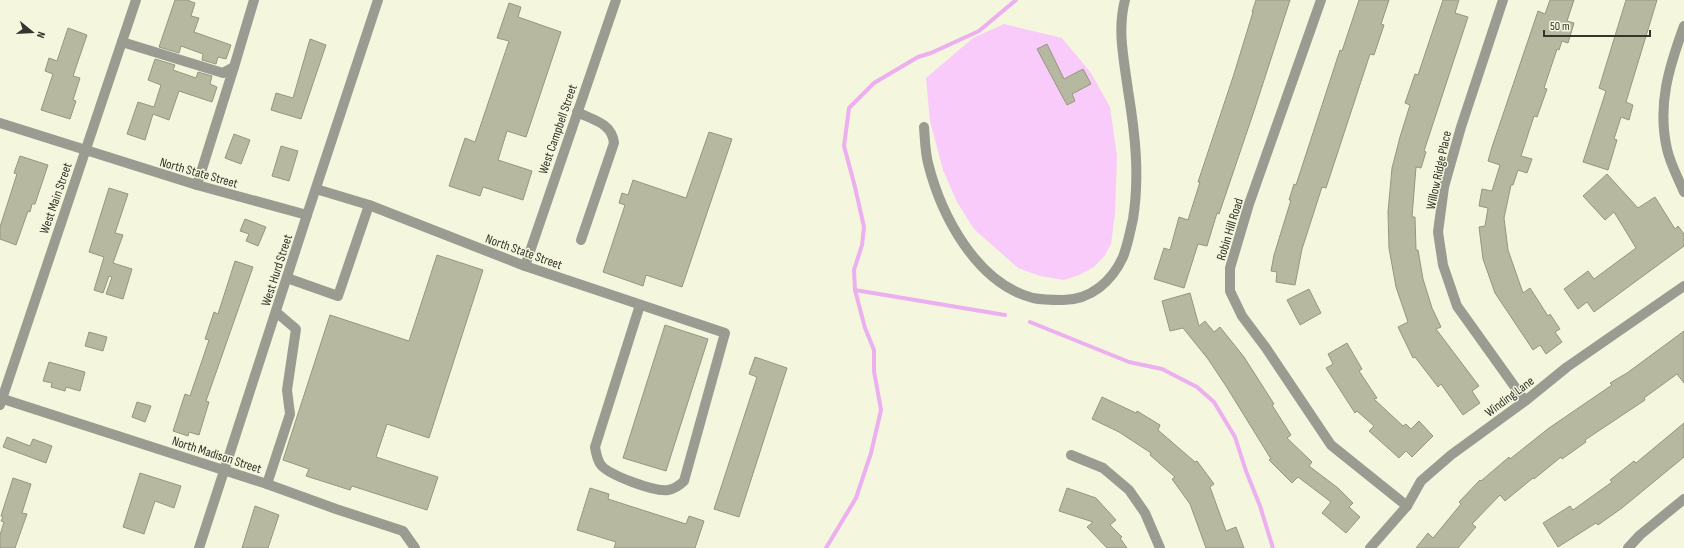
<svg xmlns="http://www.w3.org/2000/svg" width="1684" height="548" viewBox="0 0 1684 548" font-family="'Sofia Sans Condensed',sans-serif">
<style>
.garden{fill:#f8cbfa}
.lines{fill:none;stroke-linecap:round;stroke-linejoin:round}
.stream{stroke:#ecafef;stroke-width:4}
.building{fill:#b6b8a0;stroke:#959780}
.minor{stroke:#9a9b91;stroke-width:10}
.labels{text-anchor:middle;stroke-width:3;stroke-linejoin:round;paint-order:stroke}
.street-label{font-size:13px;fill:#34352c;stroke:#f4f6dd}
</style>
<rect width="100%" height="100%" fill="#f4f6dd"/>
<polygon class="garden" points="1004,24 1062,38 1091,73 1110,107 1117,156 1115,213 1111,244 1105,255 1094,267 1079,275 1064,280 1040,276 1018,268 974,229 957,202 943,170 930,121 926,78 973,38"/>
<g class="lines">
<g class="stream">
<polyline points="855,290 1005,315"/>
<polyline points="1030,322 1129,362 1162,369 1197,387 1214,402 1235,437 1246,471 1260,506 1273,548"/>
<polyline points="826,548 856,498 871,453 881,410 874,371 874,350 865,328 855,290 854,270 862,245 864,227 855,187 844,146 849,108 874,83 918,57 931,53 979,31 1016,0"/>
</g>
</g>
<g class="building">
<polygon points="175,0 187,0 195,3 191,16 199,18 194,32 231,45 226,59 218,57 216,64 202,60 203,54 181,46 179,53 159,47"/>
<polygon points="1256,0 1290,0 1254,111 1219,214 1217,213 1207,246 1198,244 1184,288 1154,279 1164,248 1170,250 1179,217 1188,220 1200,182 1198,182 1234,74 1253,12 1252,12"/>
<polygon points="1359,0 1389,0 1381,24 1384,25 1374,55 1370,54 1326,188 1322,187 1302,249 1295,285 1276,282 1277,272 1271,271 1274,255 1291,200 1289,200 1294,184 1296,185 1340,50 1342,51"/>
<polygon points="1443,0 1459,0 1455,13 1468,17 1424,151 1426,152 1421,168 1416,167 1412,217 1415,217 1416,250 1418,250 1423,279 1432,308 1441,327 1436,329 1479,386 1472,391 1480,403 1463,415 1441,384 1438,387 1415,357 1413,358 1398,327 1408,322 1396,287 1389,248 1388,212 1392,168 1400,137 1410,105 1405,103 1415,74 1418,75"/>
<polygon points="1550,0 1574,0 1567,21 1574,23 1568,43 1562,41 1559,50 1557,49 1544,88 1547,89 1537,117 1534,116 1521,156 1532,159 1527,173 1518,170 1513,185 1511,185 1504,218 1508,250 1523,293 1530,288 1548,316 1550,314 1560,329 1555,332 1562,342 1546,354 1540,345 1533,350 1495,293 1483,259 1479,227 1485,226 1488,208 1479,206 1482,189 1492,191 1500,165 1488,161 1492,147 1538,11 1545,14"/>
<polygon points="1626,0 1657,0 1626,102 1633,105 1629,120 1621,117 1614,139 1617,140 1608,170 1583,162 1606,91 1599,88"/>
<polygon points="509,3 521,7 518,17 561,32 526,137 507,131 498,160 532,171 523,200 483,187 480,196 449,186 465,138 475,142 509,41 497,38"/>
<polygon points="68,28 87,35 73,76 80,78 73,100 76,101 70,119 41,110 53,74 45,71 49,58 57,61"/>
<polygon points="310,39 326,45 301,119 271,110 276,93 293,98"/>
<polygon points="1047,44 1064,79 1083,69 1091,84 1072,94 1075,101 1067,105 1037,49"/>
<polygon points="155,59 175,65 173,70 196,78 198,72 212,76 210,84 217,87 212,102 179,91 169,120 153,114 145,140 127,134 138,102 154,107 161,85 148,80"/>
<polygon points="709,132 732,139 682,287 646,275 643,286 603,272 625,205 619,203 622,193 628,195 633,180 686,198"/>
<polygon points="234,134 250,140 241,164 225,158"/>
<polygon points="281,146 298,151 289,181 272,176"/>
<polygon points="20,156 48,165 35,204 32,204 30,212 28,211 16,245 0,239 0,227 17,174 14,173"/>
<polygon points="1607,174 1638,208 1655,197 1675,229 1678,226 1684,234 1684,246 1594,312 1587,302 1578,309 1564,289 1588,271 1594,279 1636,248 1614,212 1605,220 1583,196"/>
<polygon points="109,188 128,194 115,233 123,235 113,263 132,269 123,299 106,294 112,277 109,276 103,293 94,290 104,257 89,252"/>
<polygon points="245,219 266,227 258,246 246,241 249,234 240,231"/>
<polygon points="437,255 483,270 429,438 387,424 376,457 438,477 427,510 352,486 350,490 306,476 309,469 283,460 330,315 409,341"/>
<polygon points="235,261 253,267 206,401 209,402 199,435 189,432 188,436 173,431 185,394 190,396 209,340 205,339 214,312 218,314"/>
<polygon points="1309,289 1321,313 1300,325 1287,300"/>
<polygon points="1190,293 1199,326 1205,321 1214,332 1220,327 1244,357 1274,404 1272,405 1291,435 1287,438 1312,462 1309,466 1338,488 1353,503 1349,507 1360,517 1346,533 1322,513 1331,502 1298,477 1292,483 1269,460 1271,459 1226,386 1208,359 1183,328 1170,331 1162,301"/>
<polygon points="665,325 708,339 666,471 623,458"/>
<polygon points="1684,331 1684,383 1677,374 1644,398 1645,400 1585,440 1586,442 1562,459 1561,457 1534,479 1533,478 1505,501 1500,495 1472,524 1476,527 1458,548 1416,548 1428,533 1433,538 1461,504 1459,502 1480,480 1481,481 1509,457 1510,459 1549,428 1612,385 1610,383 1627,373"/>
<polygon points="89,332 107,337 103,351 85,346"/>
<polygon points="1347,343 1362,369 1359,371 1377,398 1374,399 1403,426 1406,424 1411,429 1419,421 1433,436 1412,457 1406,451 1399,458 1369,431 1374,426 1357,411 1355,413 1326,368 1333,364 1328,354"/>
<polygon points="755,357 787,368 739,517 714,509 757,377 749,374"/>
<polygon points="49,362 85,372 80,391 66,387 65,391 51,387 52,383 43,381"/>
<polygon points="1102,397 1136,413 1137,411 1160,425 1158,430 1195,462 1197,461 1214,484 1210,487 1226,531 1236,527 1244,548 1206,548 1190,504 1172,479 1175,477 1150,455 1151,453 1119,432 1092,419"/>
<polygon points="137,402 151,406 145,422 132,417"/>
<polygon points="1684,423 1684,457 1622,508 1598,525 1596,523 1558,547 1543,523 1570,506 1573,510 1612,482 1610,480 1634,461 1636,463"/>
<polygon points="7,437 30,446 33,439 52,446 46,463 3,447"/>
<polygon points="140,473 181,486 174,508 155,501 144,534 123,527"/>
<polygon points="13,478 31,484 22,513 27,514 15,548 0,548 0,535 4,522 1,521 3,517 1,516"/>
<polygon points="590,488 609,494 608,499 686,524 689,516 704,521 695,548 614,548 616,542 577,530"/>
<polygon points="1067,488 1096,498 1116,520 1110,525 1122,537 1120,538 1127,548 1107,548 1087,527 1093,522 1059,511"/>
<polygon points="255,506 279,515 268,548 242,548"/>
</g>
<g class="lines">
<g class="minor">
<polyline points="1321,0 1249,204 1230,268 1230,291 1242,316 1266,348 1331,445 1407,506"/>
<polyline points="1503,0 1461,127 1444,187 1438,232 1443,265 1457,306 1525,401"/>
<path d="M1684,26C1669,67 1657,105 1667,149C1670,163 1678,178 1684,192"/>
<polyline points="122,42 223,73 234,67 254,0"/>
<path d="M577,112C593,120 612,123 614,143L581,240"/>
<polyline points="0,123 197,185 307,215"/>
<path d="M924,127C925,139 925,151 928,163C941,215 976,283 1033,298C1043,300 1053,300 1063,300C1091,300 1112,281 1123,257C1128,244 1130,232 1133,219C1140,175 1135,133 1128,90C1124,60 1117,30 1125,0"/>
<polyline points="197,185 234,67"/>
<path d="M316,189L369,205L525,266L725,333L684,481C680,485 674,489 668,490C654,492 609,475 601,465C597,460 596,453 595,447L640,305"/>
<polyline points="525,266 616,0"/>
<polyline points="287,278 338,296 369,205"/>
<polyline points="0,398 267,484 336,509 403,531 415,548"/>
<polyline points="0,405 136,0"/>
<polyline points="1071,455 1103,468 1129,490 1145,513 1160,548"/>
<polyline points="267,484 290,414 287,390 296,329 276,312"/>
<polyline points="199,548 307,215 378,0"/>
<polyline points="1370,548 1407,506 1421,481 1451,455 1525,401 1567,367 1684,286"/>
<polyline points="1628,548 1640,535 1684,499"/>
</g>
</g>
<g class="labels">
<g class="street-label">
<text transform="translate(557 129) rotate(-71)" y="5">West Campbell Street</text>
<text transform="translate(1438 170) rotate(-78)" y="5">Willow Ridge Place</text>
<text transform="translate(199 172) rotate(16)" y="5">North State Street</text>
<text transform="translate(55 198) rotate(-71)" y="5">West Main Street</text>
<text transform="translate(1229 229) rotate(-73)" y="5">Robin Hill Road</text>
<text transform="translate(524 251) rotate(20)" y="5">North State Street</text>
<text transform="translate(276 270) rotate(-72)" y="5">West Hurd Street</text>
<text transform="translate(1509 396) rotate(-37)" y="5">Winding Lane</text>
<text transform="translate(217 454) rotate(18)" y="5">North Madison Street</text>
</g>
</g>
<g transform="translate(32 32) rotate(108)" stroke="#f4f6dd" stroke-width="3" paint-order="stroke">
<path d="M0-3L7 15L0 10L-7 15Z" fill="#34352c"/>
<text y="-6" font-size="11" font-weight="bold" text-anchor="middle" fill="#34352c">N</text>
</g>
<path d="M1544 30v6h106v-6" fill="none" stroke="#34352c" stroke-width="2"/>
<text x="1550" y="30" font-size="12" fill="#34352c" stroke="#f4f6dd" stroke-width="3" paint-order="stroke">50 m</text>
</svg>
